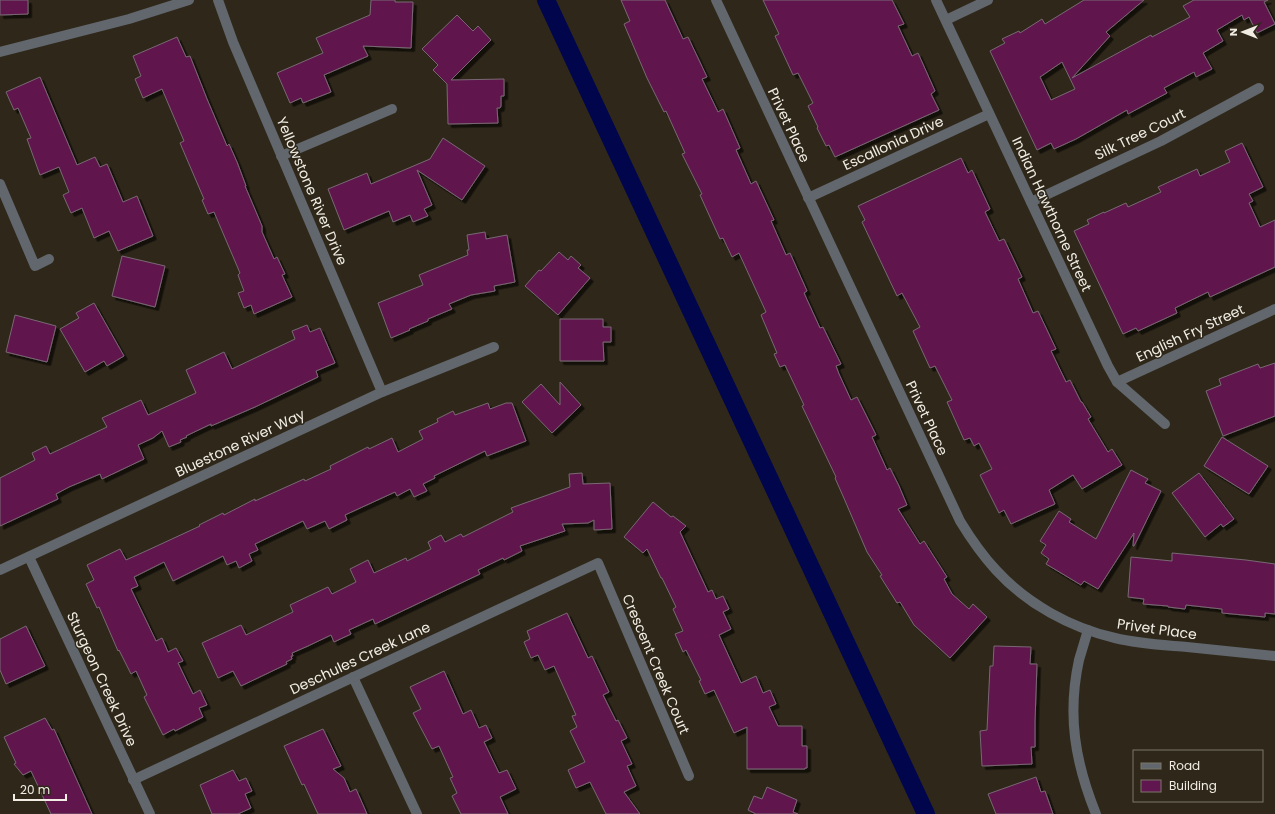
<svg xmlns="http://www.w3.org/2000/svg" width="1275" height="814" viewBox="0 0 1275 814" font-family="Poppins,sans-serif">
<style>
.lines{fill:none;stroke-linecap:round;stroke-linejoin:round}
.canal{stroke:#00054c;stroke-width:18}
.building{fill:#60164e;stroke:#796873;fill-rule:evenodd;filter:url(#shadow)}
.street{stroke:#61676d;stroke-width:10}
.labels{text-anchor:middle;stroke-width:3;stroke-linejoin:round;paint-order:stroke}
.street-label{font-size:14px;fill:#f1ede4;stroke:#2f281a}
</style>
<defs>
<filter id="shadow"><feDropShadow dx="3.5" dy="3.5" stdDeviation="0" flood-color="#0009"/></filter>
</defs>
<rect width="100%" height="100%" fill="#2f281a"/>
<g class="lines">
<polyline class="canal" points="546,0 926,814"/>
</g>
<g class="building">
<polygon points="0,0 28,0 28,14 0,15"/>
<polygon points="371,0 395,0 395,2 413,2 411,48 363,46 368,56 324,75 331,92 303,103 301,98 290,103 277,73 323,53 316,38 370,15"/>
<polygon points="621,0 665,0 683,39 688,37 707,77 702,79 718,112 723,109 740,148 736,150 751,184 756,181 774,220 771,221 786,255 790,253 807,291 804,293 820,328 823,327 841,364 836,366 839,374 851,400 857,397 876,435 872,437 887,470 890,468 899,486 907,505 898,509 920,544 924,541 947,577 944,579 952,594 969,609 973,604 987,617 950,658 914,625 900,602 897,603 880,576 882,575 867,552 843,496 835,478 836,477 802,406 804,405 785,365 780,367 774,354 777,353 761,315 766,312 739,253 732,257 723,238 720,239 700,195 702,194 682,154 685,153 666,111 664,112 647,78 624,24 630,21"/>
<polygon points="763,0 892,0 904,24 898,26 912,56 918,53 935,91 931,94 939,110 835,157 829,145 826,146 817,128 818,127 808,106 813,103 798,73 793,75 775,36 779,34"/>
<path d="M1084,0H1144L1106,32L1110,36L1072,78L1151,35L1152,37L1190,17L1183,6L1194,0H1268L1264,2L1275,24L1257,33L1249,17L1244,20L1242,15L1217,30L1223,41L1203,53L1212,69L1196,77L1194,72L1164,88L1167,93L1128,114L1127,110L1076,139L1054,149L1051,143L1037,150L990,51L1005,43L1002,39L1019,31L1020,33L1042,19L1045,24ZM1062,62L1075,89L1051,100L1040,77Z"/>
<polygon points="457,15 473,31 478,26 491,40 451,80 504,79 504,96 501,96 501,106 500,108 497,108 498,123 448,124 447,84 433,70 438,65 422,49"/>
<polygon points="177,37 186,57 190,56 207,99 227,146 229,144 237,162 246,186 245,186 262,226 262,232 274,259 277,257 285,274 282,275 292,297 254,314 251,305 244,308 238,293 244,291 238,275 240,273 214,212 208,214 202,200 204,199 180,143 184,141 162,89 143,98 135,79 141,76 133,56"/>
<polygon points="40,77 77,165 95,157 100,167 107,164 123,202 137,196 153,236 118,251 109,231 94,238 82,208 71,213 63,195 69,192 59,167 40,175 27,139 31,138 18,108 14,110 6,92"/>
<polygon points="443,138 485,166 462,200 417,170 432,205 424,209 428,216 413,222 410,215 393,222 389,211 344,230 328,189 367,173 371,184 430,159"/>
<polygon points="1242,143 1263,187 1249,194 1253,201 1249,203 1260,227 1275,220 1275,267 1210,297 1208,292 1175,308 1177,313 1138,331 1136,328 1123,334 1074,231 1089,224 1087,220 1104,212 1104,213 1126,203 1128,207 1161,192 1158,187 1197,169 1200,176 1230,162 1225,151"/>
<polygon points="961,158 968,173 972,170 990,209 985,212 999,241 1004,239 1022,277 1018,279 1033,313 1038,311 1056,349 1051,351 1066,382 1070,380 1081,402 1082,402 1091,417 1088,419 1108,452 1112,449 1122,465 1082,489 1073,475 1049,490 1055,504 1011,524 1004,510 999,513 980,475 992,469 979,443 974,446 970,438 964,440 947,402 952,400 935,366 930,368 913,331 920,327 902,293 897,296 862,222 865,220 858,206"/>
<polygon points="485,232 486,239 507,235 515,282 494,286 495,291 471,295 449,304 452,309 428,319 428,321 409,329 410,330 391,338 378,303 423,285 419,275 468,255 467,250 469,250 467,235"/>
<polygon points="559,252 568,260 571,256 581,265 578,268 590,278 558,315 525,286 539,270 541,271"/>
<polygon points="122,256 165,266 155,307 112,296"/>
<polygon points="94,303 124,356 107,366 104,361 85,372 60,329 79,318 76,313"/>
<polygon points="15,315 56,326 47,362 6,352"/>
<polygon points="560,319 603,319 603,327 611,327 611,342 603,342 604,361 560,361"/>
<polygon points="307,325 310,332 320,328 335,363 316,371 318,377 255,407 211,426 211,424 186,436 187,437 180,440 181,442 169,447 162,431 153,438 138,445 144,459 102,479 100,474 69,487 56,494 58,499 0,526 0,478 35,460 32,453 46,446 50,454 107,427 102,418 141,400 148,415 196,393 186,370 224,352 232,369 295,339 292,331"/>
<polygon points="1275,363 1275,416 1223,436 1206,391 1221,385 1219,379 1258,364 1260,368"/>
<polygon points="560,382 581,405 552,433 522,402 541,384 560,405"/>
<polygon points="488,403 490,409 506,403 512,403 526,441 487,456 485,451 434,476 435,478 423,484 427,491 414,497 410,489 397,496 395,492 345,515 347,520 329,529 325,521 307,529 303,521 255,544 258,550 249,554 252,561 239,568 236,561 227,565 223,556 173,581 164,562 134,577 138,586 131,589 156,641 162,638 168,652 176,648 183,661 178,663 193,694 200,690 207,705 199,708 203,717 175,731 174,729 163,735 144,697 147,695 136,671 131,674 119,650 118,651 99,607 97,608 86,584 94,580 87,565 120,549 126,560 146,551 200,526 199,525 223,513 224,515 255,499 255,501 304,479 305,481 331,469 330,466 368,447 369,449 392,438 398,452 423,439 419,431 438,422 437,419 453,411 455,415"/>
<polygon points="1222,437 1268,466 1249,494 1204,466"/>
<polygon points="1131,470 1148,479 1145,483 1161,491 1134,546 1133,546 1134,533 1098,589 1084,581 1081,585 1046,564 1049,559 1041,553 1046,545 1040,541 1059,511 1071,519 1069,522 1096,539"/>
<polygon points="582,473 583,484 610,483 612,529 594,530 594,520 588,523 562,524 565,531 520,546 522,551 504,560 503,558 478,570 480,574 375,624 373,619 349,630 351,634 334,642 331,635 308,646 292,653 293,656 291,656 292,659 286,662 287,664 241,686 233,671 218,678 202,643 241,625 246,635 293,612 290,605 328,587 332,594 356,582 350,569 368,560 374,573 406,558 407,561 431,549 428,542 441,535 445,542 461,534 463,537 513,512 511,508 570,487 569,474"/>
<polygon points="1199,473 1234,519 1223,527 1221,524 1205,537 1172,493"/>
<polygon points="653,502 671,517 673,516 686,526 680,532 708,592 712,590 716,599 723,596 729,609 723,612 731,629 719,635 741,683 756,676 763,693 770,690 776,704 769,707 778,726 802,726 802,746 807,746 807,768 805,768 805,769 747,769 747,727 734,733 714,690 705,694 699,681 701,680 686,650 683,652 675,634 683,631 673,609 676,607 662,578 661,578 647,549 643,553 624,537"/>
<polygon points="1172,553 1246,560 1275,564 1275,614 1265,613 1265,617 1222,613 1222,609 1186,605 1185,609 1168,607 1168,606 1143,604 1144,599 1128,597 1131,557 1172,561"/>
<polygon points="567,613 588,658 592,656 609,692 603,695 616,721 618,720 627,738 621,741 632,764 627,766 636,786 624,792 640,814 606,814 590,782 576,788 568,770 585,762 570,731 577,727 572,716 576,715 554,666 545,670 538,655 531,658 524,642 530,639 527,631"/>
<polygon points="26,626 45,666 6,684 0,670 0,639"/>
<polygon points="994,646 1031,647 1030,664 1037,664 1035,721 1035,747 1031,747 1032,764 982,766 980,731 987,730 990,666 993,666"/>
<polygon points="444,671 463,714 471,710 479,728 486,725 492,738 484,742 499,773 507,770 516,789 500,797 508,814 461,814 452,796 457,793 450,778 453,777 439,746 432,749 413,713 421,709 410,687"/>
<polygon points="45,718 52,730 54,729 92,814 51,814 31,771 23,775 14,764 16,763 4,737"/>
<polygon points="323,729 341,766 333,769 344,778 350,792 356,789 367,814 318,814 304,784 302,785 284,746"/>
<polygon points="233,770 239,781 246,778 252,791 245,794 251,808 238,814 212,814 200,785"/>
<polygon points="1036,777 1041,792 1045,791 1053,814 996,814 988,794"/>
<polygon points="767,787 797,800 793,812 798,814 756,814 748,810 754,796 762,799"/>
</g>
<g class="lines">
<g class="street">
<polyline points="218,0 233,42 382,392"/>
<path d="M716,0L960,521C971,539 982,555 996,570C1027,604 1071,628 1115,638C1139,644 1164,645 1187,647C1217,650 1246,653 1275,656"/>
<polyline points="936,0 1108,366 1117,382 1165,424"/>
<polyline points="946,20 988,0"/>
<polyline points="0,52 129,19 189,0"/>
<polyline points="281,156 392,109"/>
<polyline points="0,184 35,266 49,259"/>
<polyline points="808,198 989,114"/>
<polyline points="1031,202 1161,141 1259,88"/>
<polyline points="1117,382 1275,309"/>
<polyline points="29,557 150,814"/>
<polyline points="0,570 382,392 494,347"/>
<path d="M1088,630C1085,640 1082,650 1079,660C1067,715 1075,762 1096,814"/>
<polyline points="353,677 417,814"/>
<polyline points="133,780 598,563 689,776"/>
</g>
</g>
<g class="labels">
<g class="street-label">
<text transform="translate(789 125) rotate(65)" y="5">Privet Place</text>
<text transform="translate(1140 134) rotate(-26)" y="5">Silk Tree Court</text>
<text transform="translate(893 143) rotate(-25)" y="5">Escallonia Drive</text>
<text transform="translate(312 191) rotate(67)" y="5">Yellowstone River Drive</text>
<text transform="translate(1052 214) rotate(65)" y="5">Indian Hawthorne Street</text>
<text transform="translate(1190 333) rotate(-25)" y="5">English Fry Street</text>
<text transform="translate(927 418) rotate(65)" y="5">Privet Place</text>
<text transform="translate(240 443) rotate(-25)" y="5">Bluestone River Way</text>
<text transform="translate(1157 629) rotate(8)" y="5">Privet Place</text>
<text transform="translate(360 658) rotate(-25)" y="5">Deschules Creek Lane</text>
<text transform="translate(656 664) rotate(67)" y="5">Crescent Creek Court</text>
<text transform="translate(102 679) rotate(65)" y="5">Sturgeon Creek Drive</text>
</g>
</g>
<rect x="1133" y="750" width="130" height="52" fill="#2f281a" stroke="#7d776b"/>
<rect x="1141" y="763" width="20" height="6" fill="#61676d" stroke="#7d776b"/>
<text x="1169" y="770" font-size="12" fill="#f1ede4">Road</text>
<rect x="1141" y="780" width="20" height="12" fill="#60164e" stroke="#7d776b"/>
<text x="1169" y="790" font-size="12" fill="#f1ede4">Building</text>
<g transform="translate(1243 32) rotate(270)" stroke="#2f281a" stroke-width="3" paint-order="stroke">
<path d="M0-3L7 15L0 10L-7 15Z" fill="#f1ede4"/>
<text y="-6" font-size="11" font-weight="bold" text-anchor="middle" fill="#f1ede4">N</text>
</g>
<path d="M14 794v6h52v-6" fill="none" stroke="#f1ede4" stroke-width="2"/>
<text x="20" y="794" font-size="12" fill="#f1ede4" stroke="#2f281a" stroke-width="3" paint-order="stroke">20 m</text>
</svg>
